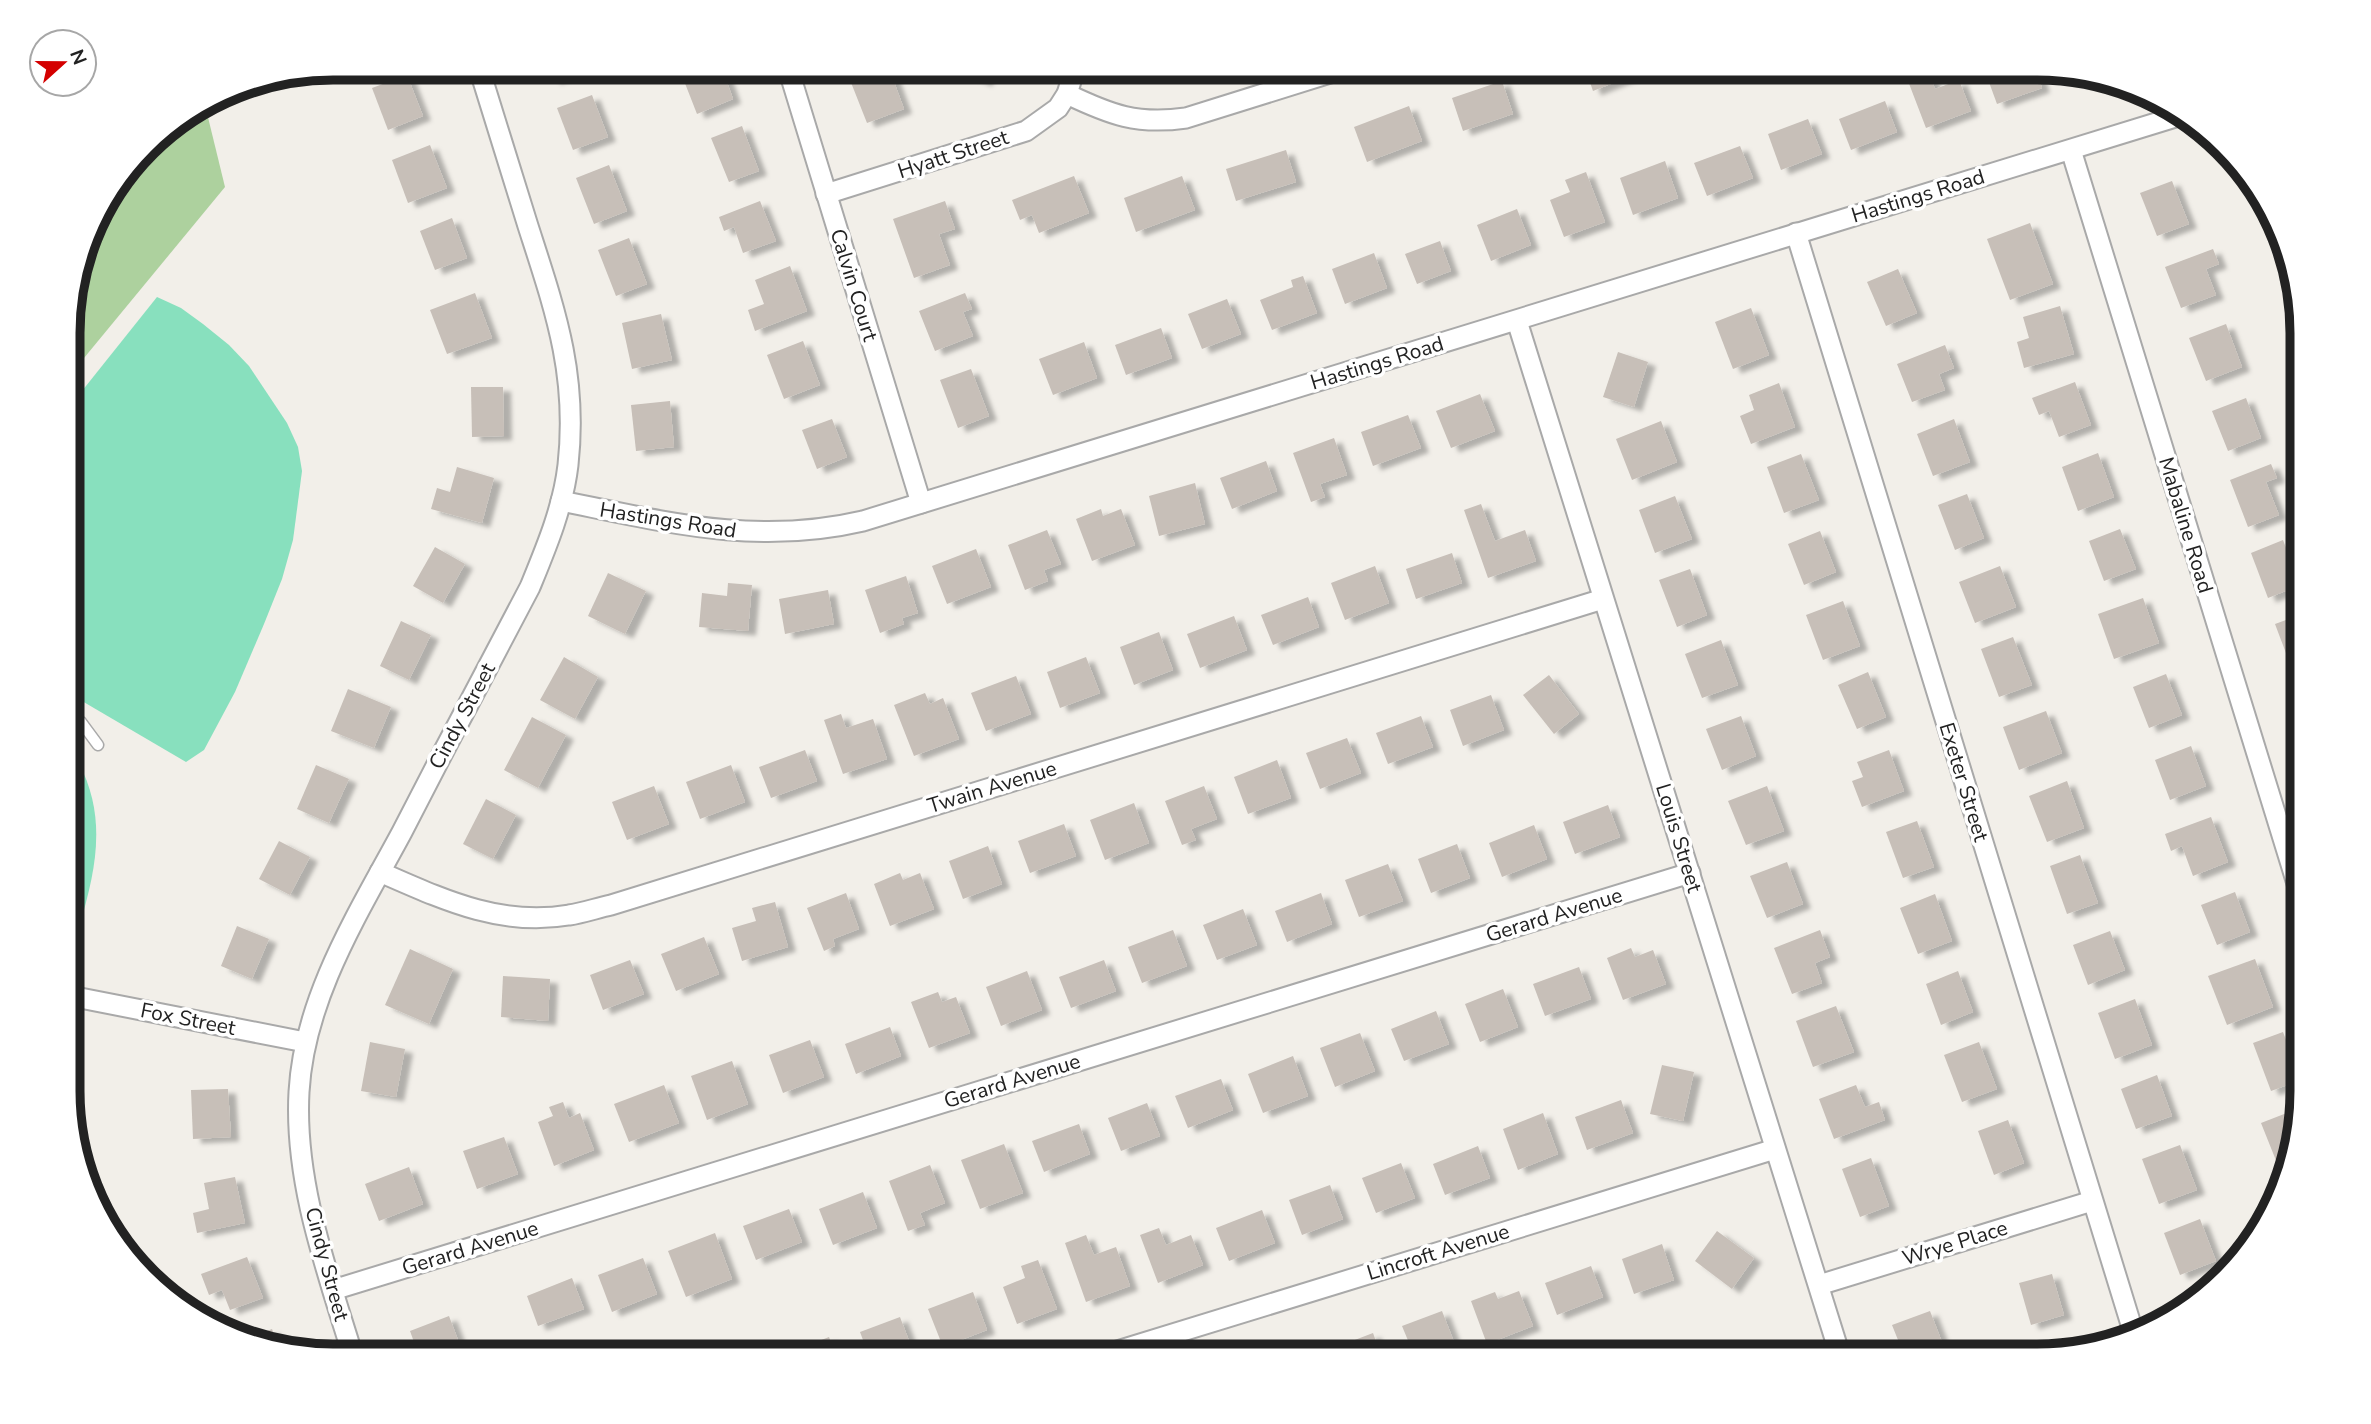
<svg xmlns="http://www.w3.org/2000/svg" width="2371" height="1424" viewBox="0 0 2371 1424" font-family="'Nunito Sans',sans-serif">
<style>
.forest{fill:#add19e}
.pitch{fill:#88e0be}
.building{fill:#c7bfb8;filter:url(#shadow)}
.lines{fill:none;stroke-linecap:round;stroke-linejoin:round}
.lane-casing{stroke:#a9a9a9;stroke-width:13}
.street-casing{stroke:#a9a9a9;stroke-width:23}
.lane{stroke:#fff;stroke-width:10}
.street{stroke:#fff;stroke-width:19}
.labels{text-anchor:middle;stroke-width:7;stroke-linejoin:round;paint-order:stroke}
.street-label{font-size:21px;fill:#222;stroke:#fff}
.rim{fill:none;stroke:#222;stroke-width:9}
</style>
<defs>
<filter id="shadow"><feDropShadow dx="8" dy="4.5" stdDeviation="2" flood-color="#0004"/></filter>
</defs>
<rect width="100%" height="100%" fill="#f2efe9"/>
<polygon class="forest" points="205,105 225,187 70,375 70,299 96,216 158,134"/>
<g class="pitch">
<polygon points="157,297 181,308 203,324 229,345 249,366 287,423 298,447 302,471 293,540 282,579 264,624 235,692 204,750 186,762 70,694 70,406"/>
<path d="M70,748C109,808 98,864 79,927L70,926Z"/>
</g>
<g class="building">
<polygon points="548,68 582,68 553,80"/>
<polygon points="679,68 722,68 733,99 697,114"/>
<polygon points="881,68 889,68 904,109 867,123 850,80"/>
<polygon points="954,68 990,68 984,82"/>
<polygon points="1585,68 1651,68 1593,91"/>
<polygon points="2002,68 2035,68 2042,88 1997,104 1986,74"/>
<polygon points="1929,73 1935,89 1959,80 1971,111 1926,128 1908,81"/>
<polygon points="407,75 423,116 388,130 372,88"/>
<polygon points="1502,81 1513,114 1463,131 1452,98"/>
<polygon points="592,95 608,137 573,150 557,108"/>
<polygon points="1885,101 1897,132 1851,150 1839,119"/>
<polygon points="1409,106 1422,141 1367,162 1354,127"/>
<polygon points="1808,119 1822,154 1781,170 1768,134"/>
<polygon points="742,126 759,171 729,182 711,138"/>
<polygon points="430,145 447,188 408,203 392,160"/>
<polygon points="1740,146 1753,178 1707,196 1694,163"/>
<polygon points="1286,150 1296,182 1236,201 1226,169"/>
<polygon points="1665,161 1678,198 1633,215 1620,178"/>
<polygon points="609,165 627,211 594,224 576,178"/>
<polygon points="1586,172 1605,222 1564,237 1550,200 1570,192 1565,180"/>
<polygon points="1074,176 1089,213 1039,233 1032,215 1020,220 1012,200"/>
<polygon points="1182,176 1195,210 1136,232 1124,198"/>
<polygon points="2172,181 2189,224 2157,236 2140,193"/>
<polygon points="760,201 776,241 743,253 734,227 724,231 719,217"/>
<polygon points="945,201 955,229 939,234 950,265 914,278 893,219"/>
<polygon points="1517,209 1531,245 1491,261 1477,225"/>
<polygon points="452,218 467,258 435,270 420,231"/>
<polygon points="2030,223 2053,284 2010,300 1987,239"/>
<polygon points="629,238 647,284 616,296 598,250"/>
<polygon points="1440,241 1451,271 1417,284 1405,254"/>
<polygon points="2213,249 2219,264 2206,269 2216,295 2181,308 2165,267"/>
<polygon points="1374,253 1387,288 1345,304 1332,269"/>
<polygon points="790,266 807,311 755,331 748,310 764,304 755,280"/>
<polygon points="1898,269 1917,313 1886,326 1867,282"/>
<polygon points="1303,276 1317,313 1272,330 1260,300 1293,287 1291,280"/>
<polygon points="475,293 492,338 447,354 430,310"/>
<polygon points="965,293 972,309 963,312 973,336 935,351 919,311"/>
<polygon points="1227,299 1241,334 1202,349 1188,314"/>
<polygon points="2060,306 2074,354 2024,368 2017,342 2029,338 2023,317"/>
<polygon points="1751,308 1769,355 1733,369 1715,322"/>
<polygon points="661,314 672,360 632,369 622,323"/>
<polygon points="2226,324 2242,367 2206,381 2189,338"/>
<polygon points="1161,328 1172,358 1126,375 1115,345"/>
<polygon points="803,341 820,385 784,399 767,355"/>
<polygon points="1084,342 1097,378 1053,395 1039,359"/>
<polygon points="1945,345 1954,368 1939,374 1945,390 1912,402 1897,364"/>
<polygon points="1618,352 1648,362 1634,407 1603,397"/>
<polygon points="971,369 989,416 958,428 940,380"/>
<polygon points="2075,382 2091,425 2059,437 2049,411 2039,415 2032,398"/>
<polygon points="1779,383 1795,427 1751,444 1740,416 1754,410 1749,395"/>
<polygon points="471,387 503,387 504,436 472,437"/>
<polygon points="1480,394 1495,431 1451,448 1436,411"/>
<polygon points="2246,398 2261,438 2228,451 2212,411"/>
<polygon points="670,401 674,447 636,451 631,405"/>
<polygon points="1408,415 1421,448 1373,466 1361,432"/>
<polygon points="832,419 847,457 817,469 802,430"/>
<polygon points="1954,419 1970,462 1933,476 1917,434"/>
<polygon points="1661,421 1677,462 1632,480 1616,439"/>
<polygon points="1334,438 1347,475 1320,484 1325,497 1311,502 1293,453"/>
<polygon points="2098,453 2114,497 2078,511 2062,467"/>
<polygon points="1801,454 1819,500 1784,513 1767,467"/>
<polygon points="1266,461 1277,491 1232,509 1220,478"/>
<polygon points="2271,464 2277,478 2266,482 2279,515 2248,527 2230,480"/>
<polygon points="457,467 494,478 482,523 431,509 437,488 450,492"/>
<polygon points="1195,483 1205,524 1159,536 1149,496"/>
<polygon points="1967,494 1984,538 1955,550 1938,505"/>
<polygon points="1675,496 1692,539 1655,553 1639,510"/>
<polygon points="1481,504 1495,541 1525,530 1536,561 1488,578 1464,510"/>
<polygon points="1101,509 1103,516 1121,509 1135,545 1092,561 1076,519"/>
<polygon points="2120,529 2136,569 2104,581 2089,541"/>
<polygon points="1047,530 1061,564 1044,570 1048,581 1025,590 1008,545"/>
<polygon points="1820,531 1836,572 1804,585 1788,544"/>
<polygon points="2283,540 2300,585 2268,598 2251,553"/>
<polygon points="435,547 465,564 443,603 413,586"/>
<polygon points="976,549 991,587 947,604 932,566"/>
<polygon points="1452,553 1462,583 1416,599 1406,569"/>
<polygon points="1375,566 1389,603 1345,620 1331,583"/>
<polygon points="2000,566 2016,607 1975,623 1959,582"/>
<polygon points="1690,569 1707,615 1677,627 1659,580"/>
<polygon points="608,573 646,591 625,634 588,616"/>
<polygon points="906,576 918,613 902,618 904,624 880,633 865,590"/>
<polygon points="728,583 752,585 748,631 699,627 702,593 727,596"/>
<polygon points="828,590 834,624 785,634 779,599"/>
<polygon points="1308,597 1319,627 1273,645 1261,615"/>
<polygon points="2143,598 2159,643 2114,659 2098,614"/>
<polygon points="1843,601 1860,646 1823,660 1806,615"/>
<polygon points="2302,614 2302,666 2292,669 2275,624"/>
<polygon points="1234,616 1247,650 1200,668 1187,634"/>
<polygon points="401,621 431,635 409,680 380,666"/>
<polygon points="1159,632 1173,670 1134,685 1120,647"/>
<polygon points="2013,637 2032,685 1999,697 1981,649"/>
<polygon points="1721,640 1738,685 1702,698 1685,654"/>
<polygon points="564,657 598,677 575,719 540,700"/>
<polygon points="1086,657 1100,693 1060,708 1047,672"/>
<polygon points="1868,672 1886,717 1857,729 1838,685"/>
<polygon points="2166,674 2182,715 2149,728 2133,687"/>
<polygon points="1549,675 1579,714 1554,734 1523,695"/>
<polygon points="1016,676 1031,714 986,731 971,693"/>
<polygon points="348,689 391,707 374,748 331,731"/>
<polygon points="925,693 930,704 943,698 959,739 914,756 894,705"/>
<polygon points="1491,695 1504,730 1463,746 1450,710"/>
<polygon points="2046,711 2062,753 2019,770 2003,727"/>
<polygon points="841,714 846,728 873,719 887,759 843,774 824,720"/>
<polygon points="1421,716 1433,747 1388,764 1376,733"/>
<polygon points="1741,716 1756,756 1722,770 1706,729"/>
<polygon points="532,717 566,735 538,788 504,770"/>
<polygon points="1347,738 1361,773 1320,789 1306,753"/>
<polygon points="2191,746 2206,786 2170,800 2155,760"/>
<polygon points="805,750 817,781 771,798 759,767"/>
<polygon points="1889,750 1904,791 1862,807 1852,781 1863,777 1857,762"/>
<polygon points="1277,760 1291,798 1248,814 1234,777"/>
<polygon points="316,765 349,779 329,823 297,809"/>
<polygon points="731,765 745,802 700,819 686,782"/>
<polygon points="2067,781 2084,828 2047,842 2029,796"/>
<polygon points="654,786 669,824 627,840 612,802"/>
<polygon points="1204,786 1217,819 1191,829 1196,840 1182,845 1165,801"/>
<polygon points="1767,786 1784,831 1746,845 1728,801"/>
<polygon points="486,799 516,815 493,859 463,844"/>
<polygon points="1134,803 1149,843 1105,860 1090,820"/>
<polygon points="1608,805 1620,837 1575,854 1563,822"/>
<polygon points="2211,817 2228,862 2193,876 2182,846 2171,851 2165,834"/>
<polygon points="1917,821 1934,867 1903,878 1886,832"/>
<polygon points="1064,824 1076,856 1030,873 1018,841"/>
<polygon points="1534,825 1547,859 1502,877 1489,843"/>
<polygon points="279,841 310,857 290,895 259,879"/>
<polygon points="1457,844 1470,878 1431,893 1418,859"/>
<polygon points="988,846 1002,884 963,899 949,861"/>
<polygon points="2080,855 2098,903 2067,914 2050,866"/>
<polygon points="1787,862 1803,904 1767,918 1750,876"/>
<polygon points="1388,864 1403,901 1359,917 1345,880"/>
<polygon points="900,873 903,880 920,873 934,909 890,926 874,884"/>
<polygon points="2235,892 2250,932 2217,945 2201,905"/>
<polygon points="846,893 859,929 833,939 835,946 824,951 807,908"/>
<polygon points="1321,893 1332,924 1287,942 1275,911"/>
<polygon points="1935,894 1952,941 1918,954 1900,908"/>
<polygon points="775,902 788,947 742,961 732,928 756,921 752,908"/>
<polygon points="1243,909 1257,945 1217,960 1203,925"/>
<polygon points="237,926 269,939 252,979 221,966"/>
<polygon points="1173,930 1187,966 1142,983 1128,947"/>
<polygon points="1820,930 1830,957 1815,963 1822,983 1792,994 1774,948"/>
<polygon points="2110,931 2125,970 2088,985 2073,945"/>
<polygon points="704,937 719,974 676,991 661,954"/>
<polygon points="1631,948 1635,957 1653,950 1666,984 1623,1000 1607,958"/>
<polygon points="410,949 453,969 429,1024 385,1005"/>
<polygon points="2255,959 2273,1007 2227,1025 2208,976"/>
<polygon points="630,960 644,994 603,1010 590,975"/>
<polygon points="1104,960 1116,991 1071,1008 1059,977"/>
<polygon points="1579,967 1591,999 1545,1016 1533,984"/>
<polygon points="1027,971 1042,1010 1001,1026 986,987"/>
<polygon points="1958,971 1973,1012 1941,1025 1926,984"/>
<polygon points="503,976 550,979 548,1021 501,1017"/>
<polygon points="1503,989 1518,1027 1480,1042 1465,1004"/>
<polygon points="938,992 942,1002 956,997 970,1033 929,1048 911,1002"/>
<polygon points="2135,999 2152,1045 2115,1059 2098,1013"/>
<polygon points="1836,1006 1854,1052 1813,1067 1796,1021"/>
<polygon points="1436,1011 1449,1044 1404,1061 1391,1029"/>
<polygon points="890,1027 901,1056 856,1074 845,1044"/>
<polygon points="2283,1032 2301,1080 2271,1091 2253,1043"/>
<polygon points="1360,1033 1375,1071 1335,1087 1320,1048"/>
<polygon points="810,1040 824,1077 783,1093 769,1055"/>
<polygon points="370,1042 405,1049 396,1097 361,1091"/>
<polygon points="1979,1042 1997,1089 1962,1102 1944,1055"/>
<polygon points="1293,1056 1308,1096 1263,1113 1248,1074"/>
<polygon points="732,1061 748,1104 707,1120 691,1076"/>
<polygon points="1662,1065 1694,1072 1683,1121 1650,1114"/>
<polygon points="2157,1075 2172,1116 2136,1129 2121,1089"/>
<polygon points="1221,1079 1233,1110 1188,1128 1175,1096"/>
<polygon points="664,1085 679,1123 629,1142 614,1104"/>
<polygon points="1856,1085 1865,1107 1879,1102 1885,1120 1834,1139 1819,1099"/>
<polygon points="228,1089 231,1137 193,1139 191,1090"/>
<polygon points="1621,1100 1633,1133 1587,1150 1575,1117"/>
<polygon points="563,1102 569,1118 580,1113 594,1150 554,1166 538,1122 553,1116 549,1107"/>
<polygon points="1147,1103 1160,1136 1121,1151 1108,1118"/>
<polygon points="2302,1107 2284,1166 2279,1168 2261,1123"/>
<polygon points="1543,1113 1558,1154 1518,1170 1503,1129"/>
<polygon points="2008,1120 2024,1163 1994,1175 1978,1131"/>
<polygon points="1079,1124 1090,1154 1044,1172 1032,1141"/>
<polygon points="504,1137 518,1174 477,1189 463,1151"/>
<polygon points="1004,1144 1023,1193 980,1209 961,1160"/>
<polygon points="2180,1145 2197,1190 2159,1204 2142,1159"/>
<polygon points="1478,1146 1490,1178 1445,1195 1433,1164"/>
<polygon points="1871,1158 1889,1206 1860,1217 1842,1169"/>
<polygon points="1401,1163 1415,1198 1376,1213 1362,1178"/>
<polygon points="930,1165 945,1203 920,1213 925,1225 908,1231 889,1181"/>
<polygon points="409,1167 423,1204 379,1221 365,1184"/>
<polygon points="235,1177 245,1223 197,1233 193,1213 209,1209 204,1183"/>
<polygon points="1330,1185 1343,1219 1302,1235 1289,1200"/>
<polygon points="863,1192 877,1228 833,1245 819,1209"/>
<polygon points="789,1209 802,1242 756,1260 743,1226"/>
<polygon points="1262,1210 1275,1243 1229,1261 1216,1228"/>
<polygon points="2200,1219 2216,1261 2180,1275 2164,1233"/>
<polygon points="1159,1228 1166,1245 1191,1235 1203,1265 1158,1283 1140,1235"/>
<polygon points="1717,1231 1754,1258 1732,1289 1695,1261"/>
<polygon points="715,1233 732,1279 686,1297 668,1251"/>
<polygon points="1086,1235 1094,1255 1116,1247 1130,1286 1086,1302 1065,1243"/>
<polygon points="1662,1244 1674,1280 1634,1294 1622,1259"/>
<polygon points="247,1257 263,1298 230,1310 222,1290 209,1295 201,1274"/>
<polygon points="643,1258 657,1294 612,1312 598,1275"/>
<polygon points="1038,1260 1057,1309 1017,1324 1003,1287 1025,1278 1021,1266"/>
<polygon points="1591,1266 1603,1297 1557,1315 1545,1283"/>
<polygon points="2052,1274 2064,1315 2031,1325 2019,1283"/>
<polygon points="572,1278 584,1309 538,1326 527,1296"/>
<polygon points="1519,1291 1533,1326 1487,1344 1471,1301 1495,1292 1498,1299"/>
<polygon points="973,1292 987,1330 943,1347 928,1309"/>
<polygon points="1442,1311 1456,1347 1434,1355 1414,1355 1402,1326"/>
<polygon points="1930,1311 1947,1355 1904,1355 1892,1325"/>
<polygon points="449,1316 464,1356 419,1356 410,1331"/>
<polygon points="900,1317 914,1354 869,1356 860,1332"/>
<polygon points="272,1329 279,1349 264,1347 246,1339"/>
<polygon points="1373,1333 1381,1355 1328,1355 1326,1351"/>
<polygon points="829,1337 836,1356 789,1356 788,1353"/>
</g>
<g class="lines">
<defs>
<polyline id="lane" points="70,715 81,722 98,745"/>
<g id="street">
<polyline points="788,68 921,503"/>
<path d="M1067,94C1111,115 1137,125 1186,118L1346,68"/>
<polyline points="2071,150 2302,900"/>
<polyline points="826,194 1026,131 1058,108 1067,94 1075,68"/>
<polyline points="1796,233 2133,1331"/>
<polyline points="1517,321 1840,1355"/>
<path d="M561,501C666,522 756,546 863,521L2182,115"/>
<path d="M380,872C442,899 500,927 569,915C583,913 597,908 611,905L1603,599"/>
<polyline points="70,996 305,1042"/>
<polyline points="1819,1285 2092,1201"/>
<polyline points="333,1290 1690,873"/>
<path d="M353,1356C327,1271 294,1182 299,1092C304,998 359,912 402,832C444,750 487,668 530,587C546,548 563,508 568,465C578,374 555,310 528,226C512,173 495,121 479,68"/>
<polyline points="1101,1356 1775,1149"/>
</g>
</defs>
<use href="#lane" class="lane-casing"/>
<use href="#street" class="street-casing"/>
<use href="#lane" class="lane"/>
<use href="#street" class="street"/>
</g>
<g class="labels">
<g class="street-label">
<text transform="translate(953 154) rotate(-18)" y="7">Hyatt Street</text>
<text transform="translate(1918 196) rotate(-17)" y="7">Hastings Road</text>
<text transform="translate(854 285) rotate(73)" y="7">Calvin Court</text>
<text transform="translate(1377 363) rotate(-17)" y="7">Hastings Road</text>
<text transform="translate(668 520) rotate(9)" y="7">Hastings Road</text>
<text transform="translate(2186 525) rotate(73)" y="7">Mabaline Road</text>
<text transform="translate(462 716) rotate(-62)" y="7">Cindy Street</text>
<text transform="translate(1964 782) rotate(73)" y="7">Exeter Street</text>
<text transform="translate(992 787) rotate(-17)" y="7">Twain Avenue</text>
<text transform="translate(1679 838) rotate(73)" y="7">Louis Street</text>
<text transform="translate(1554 915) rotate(-17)" y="7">Gerard Avenue</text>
<text transform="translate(188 1019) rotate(11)" y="7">Fox Street</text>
<text transform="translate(1012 1081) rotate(-17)" y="7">Gerard Avenue</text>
<text transform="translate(1955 1243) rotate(-17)" y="7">Wrye Place</text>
<text transform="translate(470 1248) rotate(-17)" y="7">Gerard Avenue</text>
<text transform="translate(1438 1252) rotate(-17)" y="7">Lincroft Avenue</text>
<text transform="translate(327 1264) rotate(75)" y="7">Cindy Street</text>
</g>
</g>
<path d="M0 0H2371V1424H0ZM333 80H2037A253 253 0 0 1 2290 333V1091A253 253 0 0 1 2037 1344H333A253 253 0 0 1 80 1091V333A253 253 0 0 1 333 80Z" fill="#fff" fill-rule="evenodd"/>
<path class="rim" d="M333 80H2037A253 253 0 0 1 2290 333V1091A253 253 0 0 1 2037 1344H333A253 253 0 0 1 80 1091V333A253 253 0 0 1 333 80Z"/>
<g transform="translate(63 63) rotate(69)"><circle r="33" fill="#ffffff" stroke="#a7a7a7" stroke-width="2"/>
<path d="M0-5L12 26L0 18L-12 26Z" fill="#d40000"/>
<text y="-10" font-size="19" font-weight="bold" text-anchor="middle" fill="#222222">N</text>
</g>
</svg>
